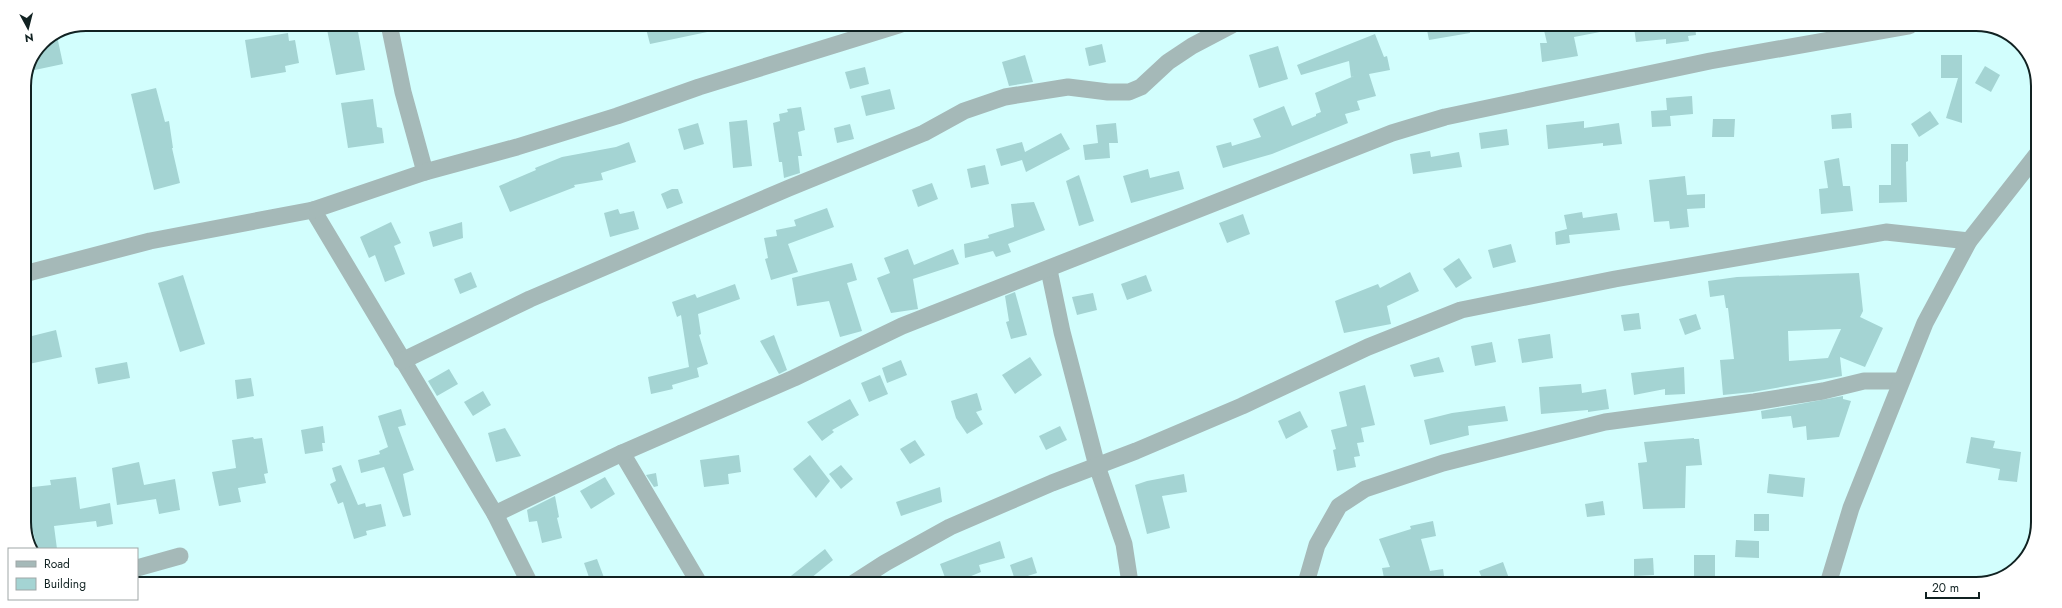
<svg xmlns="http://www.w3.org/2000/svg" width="2062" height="608" viewBox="0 0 2062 608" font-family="Jost,sans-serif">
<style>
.building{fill:#a4d4d3;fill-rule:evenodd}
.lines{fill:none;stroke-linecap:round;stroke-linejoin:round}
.minor{stroke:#a5b9b8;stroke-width:17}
.rim{fill:none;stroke:#122;stroke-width:2}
</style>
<rect width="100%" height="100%" fill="#d2fefd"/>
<g class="building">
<polygon points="326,24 348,24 349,28 357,26 365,70 336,75"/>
<polygon points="645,25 712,25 712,31 650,44"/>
<polygon points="1426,25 1469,25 1470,33 1429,40"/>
<polygon points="1543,26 1599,26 1600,32 1574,37 1578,56 1542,62 1540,43 1547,43"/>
<polygon points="1641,26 1695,26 1696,35 1688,36 1689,41 1666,44 1666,39 1636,42 1634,27"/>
<polygon points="288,33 289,41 295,40 299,63 285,66 286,72 251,78 245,40"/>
<polygon points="1375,34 1384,57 1387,56 1390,70 1369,74 1376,96 1357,101 1360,110 1345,114 1348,123 1272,154 1223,168 1216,146 1231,142 1232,146 1261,137 1253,119 1284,106 1292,126 1316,116 1316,114 1321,112 1315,93 1354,76 1351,77 1349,61 1301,75 1297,65"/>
<polygon points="57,36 63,64 30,71 42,42"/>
<polygon points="1102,44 1106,62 1089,66 1085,48"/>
<polygon points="1278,46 1288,79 1259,88 1249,55"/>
<polygon points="1025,55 1033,82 1009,86 1002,62"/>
<polygon points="1941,55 1962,55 1962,123 1946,118 1958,78 1941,78"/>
<polygon points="1985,66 2000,75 1991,92 1975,83"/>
<polygon points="865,67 869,84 850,89 845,72"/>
<polygon points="156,88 165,122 169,121 173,148 172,148 180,183 154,190 131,94"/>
<polygon points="890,89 895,109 866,116 861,96"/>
<polygon points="1692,96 1693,114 1670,116 1671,126 1652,127 1651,111 1667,110 1666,98"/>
<polygon points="373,99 377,127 382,128 384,143 348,148 341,103"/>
<polygon points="801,107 805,130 798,132 802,156 798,156 800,173 784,178 782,162 779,162 773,123 780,121 779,114 788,112 787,109"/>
<polygon points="1930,111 1939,124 1919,137 1911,124"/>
<polygon points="1851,113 1852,128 1832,129 1831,115"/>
<polygon points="1713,119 1735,119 1734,137 1712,137"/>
<polygon points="747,120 752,166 733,168 729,122"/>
<polygon points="1584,121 1584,128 1619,123 1622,144 1603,146 1603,143 1548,149 1546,125"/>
<polygon points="698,123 704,144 684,150 678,129"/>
<polygon points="1116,123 1118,143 1109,143 1110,158 1085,160 1083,145 1098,143 1096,125"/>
<polygon points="850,124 854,139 837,143 834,128"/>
<polygon points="1507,129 1509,145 1481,149 1479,133"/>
<polygon points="1061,133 1070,149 1026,172 1022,160 1001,166 996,149 1022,142 1025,152"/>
<polygon points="629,142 636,162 601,173 603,180 574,185 575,187 510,212 499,186 536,170 535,168 562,157 616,147"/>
<polygon points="1891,144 1908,144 1908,161 1906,162 1907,202 1879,203 1879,185 1891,185"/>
<polygon points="1430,151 1431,157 1459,152 1462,167 1413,174 1410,154"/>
<polygon points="1839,158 1843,186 1850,186 1853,211 1821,214 1819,189 1828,188 1824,161"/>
<polygon points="985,165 989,184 971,188 967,169"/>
<polygon points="1148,169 1150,178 1179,171 1184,189 1131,203 1123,176"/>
<polygon points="1079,175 1094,221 1079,226 1066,181"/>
<polygon points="1685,176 1687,195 1705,194 1705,208 1687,209 1689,227 1670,229 1669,221 1654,222 1649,180"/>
<polygon points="932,183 938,199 918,207 912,190"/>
<polygon points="672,189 678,189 683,203 667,209 661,194"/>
<polygon points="1034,202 1045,230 1008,244 1011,252 996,257 993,251 965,258 964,244 989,238 988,235 1014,227 1011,204"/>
<polygon points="827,208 834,227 788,244 798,272 771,280 765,259 768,258 764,238 777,236 776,230 796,226 794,220"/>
<polygon points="618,209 620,214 634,211 639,229 610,237 604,213"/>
<polygon points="1582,212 1583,218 1617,213 1620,230 1569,235 1570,243 1556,245 1555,232 1567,229 1564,215"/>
<polygon points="1243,214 1250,234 1227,243 1219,223"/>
<polygon points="391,222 401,243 394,246 405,274 385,282 375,255 369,258 360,237"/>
<polygon points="462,222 463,238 433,247 429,232"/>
<polygon points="1511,244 1516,262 1493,268 1488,250"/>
<polygon points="908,249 914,265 953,249 959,264 913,279 918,309 891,313 877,278 890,273 884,258"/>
<polygon points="1459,258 1472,278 1456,288 1443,269"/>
<polygon points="852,263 857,280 847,283 862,331 840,337 829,301 797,306 792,278"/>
<polygon points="471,272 477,287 460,294 454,279"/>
<polygon points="1410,272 1419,291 1387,306 1391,324 1344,333 1335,301 1378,284 1380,288"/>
<path d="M1859,273L1863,311L1860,317L1883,328L1865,367L1840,357L1842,376L1753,392L1723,395L1720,360L1734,359L1728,308H1726L1724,295L1710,297L1708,281L1737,277ZM1841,329L1828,358L1789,361L1788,331Z"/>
<polygon points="183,275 205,344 180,352 158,283"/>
<polygon points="1146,275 1152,291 1127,300 1121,284"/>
<polygon points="735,284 740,299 698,314 701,334 699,335 708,364 697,368 699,377 672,385 673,389 651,394 648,377 689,367 681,315 677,317 672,302 695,294 697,298"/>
<polygon points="1015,292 1027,335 1011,339 1006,322 1009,321 1005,296"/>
<polygon points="1093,293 1097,310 1077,315 1072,297"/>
<polygon points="1639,313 1641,329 1624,331 1621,315"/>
<polygon points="1696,314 1701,329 1685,335 1679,319"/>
<polygon points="56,330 62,357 24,365 24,338"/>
<polygon points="1550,334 1553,358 1522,363 1518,339"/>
<polygon points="774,335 787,370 779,374 760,341"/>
<polygon points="1492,342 1496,362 1475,366 1471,346"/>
<polygon points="1030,357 1042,375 1015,394 1002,375"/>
<polygon points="1439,357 1444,372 1414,377 1410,365"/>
<polygon points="901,360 907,375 887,383 882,368"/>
<polygon points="127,362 130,378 98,384 95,368"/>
<polygon points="1684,367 1685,394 1665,395 1665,389 1634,395 1631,373"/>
<polygon points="449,369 458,384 437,396 428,381"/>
<polygon points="880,375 888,394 869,402 861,383"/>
<polygon points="251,378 254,396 237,399 235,380"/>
<polygon points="1581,384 1582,393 1606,389 1609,409 1588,412 1588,410 1541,414 1539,387"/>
<polygon points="1365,385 1375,425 1361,428 1364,442 1357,443 1360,456 1354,457 1356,467 1337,471 1333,450 1336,449 1331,430 1347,426 1339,392"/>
<polygon points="483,391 491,405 473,416 464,402"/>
<polygon points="977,393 982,410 976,412 983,424 967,434 956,418 951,401"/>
<polygon points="1843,396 1843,399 1851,401 1839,437 1807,440 1806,426 1793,428 1791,416 1762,419 1761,411"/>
<polygon points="850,399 859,415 832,430 834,432 822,441 807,422"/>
<polygon points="1505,406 1508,421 1468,426 1469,435 1430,445 1424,420 1452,413"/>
<polygon points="401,409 406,425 398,427 414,470 403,474 411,515 403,517 384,467 361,473 358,460 380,454 379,451 388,447 378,416"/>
<polygon points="1300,411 1308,427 1286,439 1278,421"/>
<polygon points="323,426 325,443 322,443 323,451 305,454 301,430"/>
<polygon points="1060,426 1067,440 1046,450 1039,436"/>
<polygon points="505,428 521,456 496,462 488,433"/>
<polygon points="253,437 254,439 262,438 268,473 264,474 266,483 238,488 241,502 219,506 212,472 236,468 232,440"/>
<polygon points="1971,437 1995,441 1993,448 2021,452 2017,482 1998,480 2000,469 1966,463"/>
<polygon points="1694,438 1694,439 1699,439 1702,465 1686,466 1685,508 1643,509 1638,463 1647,462 1644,442"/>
<polygon points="915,440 925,455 910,464 900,449"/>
<polygon points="739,455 741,472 728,474 729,484 704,487 700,460"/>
<polygon points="810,455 830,481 816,498 793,469"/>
<polygon points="139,462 144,485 175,479 180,510 159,514 156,499 117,505 112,468"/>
<polygon points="341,465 358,505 365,503 366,507 381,504 386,526 366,531 367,535 354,539 343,502 338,504 330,484 336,481 332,468"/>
<polygon points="841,465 853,479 841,489 829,474"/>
<polygon points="656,473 658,486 654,487 646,475"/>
<polygon points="1184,474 1187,492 1162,496 1170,528 1147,534 1135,485 1147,481"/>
<polygon points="1769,474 1805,478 1803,497 1767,493"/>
<polygon points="76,477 80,509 110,503 113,524 97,527 96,521 54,526 57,549 38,549 31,525 24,525 24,488 51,485 50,480"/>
<polygon points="605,477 615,494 591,509 580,491"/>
<polygon points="940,487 942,502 901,516 896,502"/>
<polygon points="555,496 559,517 557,518 562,538 542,543 537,521 529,522 527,510"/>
<polygon points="1603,501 1605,515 1587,517 1585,504"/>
<rect x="1754" y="514" width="15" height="17"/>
<polygon points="1433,521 1436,536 1421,539 1430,571 1443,569 1445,583 1385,583 1382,568 1390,567 1379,539 1411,529 1410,526"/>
<polygon points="1736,540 1759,541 1759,558 1735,557"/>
<polygon points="1000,541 1005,558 979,565 981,572 954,583 947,583 940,564"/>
<polygon points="825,549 833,560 805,583 782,583"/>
<rect x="1694" y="555" width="21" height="25"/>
<polygon points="1032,557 1037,573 1015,580 1010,565"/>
<polygon points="1653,558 1654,575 1634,576 1634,559"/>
<polygon points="597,559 606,583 591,583 584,563"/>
<polygon points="1503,562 1511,584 1484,583 1479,571"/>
</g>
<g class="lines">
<g class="minor">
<polyline points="389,24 403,92 425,172"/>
<polyline points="313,210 495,514 529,582"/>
<polyline points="1049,270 1062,332 1097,466 1124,544 1130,583"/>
<polyline points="24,274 150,241 313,210 425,172 517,147 617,116 699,87 899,25"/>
<polyline points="402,361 530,299 789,188 924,133 964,111 1005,97 1068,87 1108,92 1129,92 1141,87 1168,62 1192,46 1232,25"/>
<polyline points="622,453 699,583"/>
<polyline points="495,514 622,453 794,378 902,326 1392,133 1445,117 1710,61 1909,26"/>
<polyline points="137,568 180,556"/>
<polyline points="854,583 885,563 950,527 1052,483 1136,451 1242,406 1368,347 1461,310 1615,279 1886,232 1969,241"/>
<polyline points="1306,583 1317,545 1339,506 1365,489 1443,463 1605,422 1754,402 1823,391 1864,381 1900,381"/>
<polyline points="1828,584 1851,508 1925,323 1969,241 2038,153"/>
</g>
</g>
<path d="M0 0H2062V608H0ZM86 31H1976A55 55 0 0 1 2031 86V522A55 55 0 0 1 1976 577H86A55 55 0 0 1 31 522V86A55 55 0 0 1 86 31Z" fill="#fff" fill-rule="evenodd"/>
<path class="rim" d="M86 31H1976A55 55 0 0 1 2031 86V522A55 55 0 0 1 1976 577H86A55 55 0 0 1 31 522V86A55 55 0 0 1 86 31Z"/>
<rect x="8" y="548" width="130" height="52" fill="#ffffff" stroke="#a0a7a7"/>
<rect x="16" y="561" width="20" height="6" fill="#a5b9b8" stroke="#a0a7a7"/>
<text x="44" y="568" font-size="12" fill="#112222">Road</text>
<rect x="16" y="578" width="20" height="12" fill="#a4d4d3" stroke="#a0a7a7"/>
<text x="44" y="588" font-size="12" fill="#112222">Building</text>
<g transform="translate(28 28) rotate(173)" stroke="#ffffff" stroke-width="3" paint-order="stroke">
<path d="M0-3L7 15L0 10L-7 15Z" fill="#112222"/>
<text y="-6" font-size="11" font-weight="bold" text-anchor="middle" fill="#112222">N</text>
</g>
<path d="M1926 592v6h53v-6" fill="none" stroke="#112222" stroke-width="2"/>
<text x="1932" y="592" font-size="12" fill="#112222" stroke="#ffffff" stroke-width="3" paint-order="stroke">20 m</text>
</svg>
